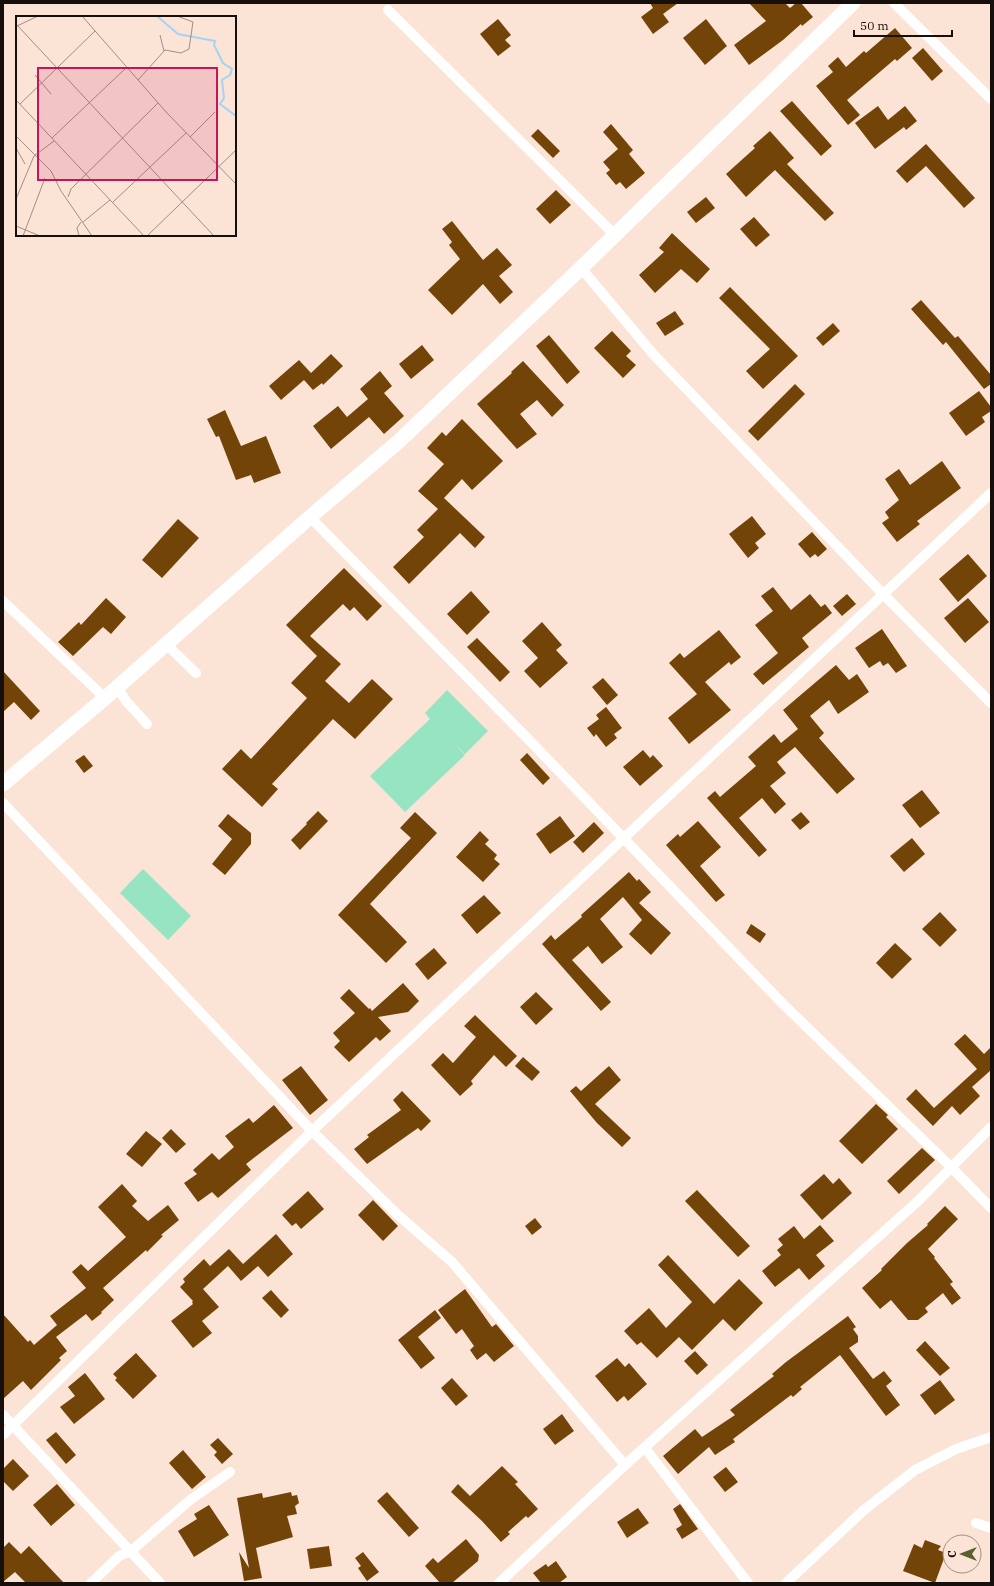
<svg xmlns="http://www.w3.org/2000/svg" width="994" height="1586" viewBox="0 0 994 1586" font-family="'IBM Plex Serif',serif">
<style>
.green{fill:#96e4c1}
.building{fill:#734408}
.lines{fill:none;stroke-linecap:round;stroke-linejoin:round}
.street{stroke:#fff;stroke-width:10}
.secondary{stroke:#fff;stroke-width:15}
.inset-river{fill:none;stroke:#a3d4f6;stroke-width:2}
.inset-road{fill:none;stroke:#a08e85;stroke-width:1}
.view{fill:#c2185b;fill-opacity:0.15;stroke:#c2185b;stroke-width:2}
.inset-edge{fill:none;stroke:#170f0b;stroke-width:2}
</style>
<rect width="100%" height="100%" fill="#fbe3d6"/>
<g class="green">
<polygon points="447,690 488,731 465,754 450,739 465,755 405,812 370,776 430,719 425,713"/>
<polygon points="143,869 191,916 168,940 120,893"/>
</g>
<g class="building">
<polygon points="650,3 678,3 663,14 669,22 653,34 641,17 653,8"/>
<polygon points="749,3 785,3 790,8 796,3 801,3 813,17 802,26 801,24 783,40 749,65 734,45 766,21"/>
<polygon points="498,19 511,35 505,40 511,46 498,56 480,34"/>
<polygon points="706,19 727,46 705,65 683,38"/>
<polygon points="895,28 912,48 897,61 895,59 847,100 860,115 848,125 816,86 833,72 828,66 838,57 846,67 864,51 866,53"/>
<polygon points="923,48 943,71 932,81 912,58"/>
<polygon points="792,101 832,146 821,156 780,111"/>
<polygon points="878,106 888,120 905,106 917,121 906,130 904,127 875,149 855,123"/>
<polygon points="611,124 633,150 629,154 645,173 626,189 620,182 616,185 606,173 610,170 603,162 618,149 603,132"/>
<polygon points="538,129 560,151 553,158 531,136"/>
<polygon points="770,131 794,158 787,164 834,213 825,221 775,170 746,197 726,174 755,148 753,146"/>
<polygon points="926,144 975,198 964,208 926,166 907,183 896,171"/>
<polygon points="556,190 571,205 550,224 536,209"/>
<polygon points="706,197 715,208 696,223 687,212"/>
<polygon points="754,217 770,235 756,247 740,229"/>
<polygon points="452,221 483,260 497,248 512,265 499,276 513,292 500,304 483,284 452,315 428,290 460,259 449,245 452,242 442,229"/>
<polygon points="672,233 710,269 697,283 681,269 655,293 639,275 664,252 659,248"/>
<polygon points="730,287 798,356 763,389 746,371 770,349 719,298"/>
<polygon points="921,300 955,338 958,336 991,375 991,384 984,389 946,342 943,345 911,309"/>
<polygon points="675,311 684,324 665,336 656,323"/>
<polygon points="833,323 840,331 823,346 816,338"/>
<polygon points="612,331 631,351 626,356 636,365 623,378 594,348"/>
<polygon points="549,335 580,372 567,384 536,346"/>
<polygon points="422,345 434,360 411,379 399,364"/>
<polygon points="331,354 343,366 323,385 322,383 313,390 304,380 281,400 269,386 299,360 311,373"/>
<polygon points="523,361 564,405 552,417 537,400 520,414 537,434 517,449 477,404 512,373 511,372"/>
<polygon points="380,371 392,386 384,393 404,416 384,434 369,417 331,449 313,426 338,406 347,417 368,399 360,389"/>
<polygon points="795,384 805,394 758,441 748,431"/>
<polygon points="979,391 991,407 991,411 982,417 985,422 966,436 949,413"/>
<polygon points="225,410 241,446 266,436 281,473 254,483 251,475 236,480 219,436 216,437 207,419"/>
<polygon points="462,419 503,461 472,490 462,479 444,498 485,537 475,548 460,533 409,584 393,567 424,537 417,530 438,509 418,491 444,464 427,448 442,432 446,436"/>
<polygon points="942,461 961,488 917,521 920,524 897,542 882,523 889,518 885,512 899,500 885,479 899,469 910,485"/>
<polygon points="752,516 766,534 755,543 759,548 748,558 729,534"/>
<polygon points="178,519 199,538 162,578 142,560"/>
<polygon points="812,532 827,549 818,557 815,554 810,558 798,544"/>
<polygon points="968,554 987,576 958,602 939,579"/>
<polygon points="344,568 382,606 367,621 354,607 350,611 343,604 310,636 341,664 325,681 349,703 372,679 393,699 355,739 333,719 272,784 278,789 262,807 222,769 241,749 251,759 307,698 291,683 317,656 286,625"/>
<polygon points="773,587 791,610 810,594 821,607 825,604 832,613 802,638 809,647 763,685 753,674 778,653 755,625 773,611 761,596"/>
<polygon points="471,591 490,612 467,635 447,614"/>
<polygon points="847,594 856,604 842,616 833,606"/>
<polygon points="106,598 126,617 111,634 103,627 73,656 58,642 79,622 81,625"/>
<polygon points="968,598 989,622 965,643 944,618"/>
<polygon points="542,622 562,645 556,650 568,663 540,688 524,671 538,658 522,641"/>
<polygon points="882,629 907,666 896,673 888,663 883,666 880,661 869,668 855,648"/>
<polygon points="719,630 741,657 731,665 729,662 705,682 731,710 689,744 668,718 697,694 669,663 680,653 684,658"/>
<polygon points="477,638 510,672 500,682 467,647"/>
<polygon points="836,665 849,680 857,674 869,692 838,714 829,700 810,716 824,733 819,738 855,779 837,794 795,747 777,762 786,773 770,786 786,804 775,814 762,798 739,818 767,850 759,857 707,798 715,791 720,797 756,766 748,757 774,734 781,743 798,729 783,710"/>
<polygon points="3,671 40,711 31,720 14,702 3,712"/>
<polygon points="603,678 618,695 607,705 592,687"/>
<polygon points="606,707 622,728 614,734 617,738 606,747 596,734 594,737 587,728 599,719 596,715"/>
<polygon points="643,750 650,758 653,755 663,766 640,786 623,767"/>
<polygon points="527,753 550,778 543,785 520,760"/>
<polygon points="84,755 93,766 84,773 75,761"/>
<polygon points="922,790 940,813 920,828 902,805"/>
<polygon points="318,811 328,821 300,850 291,840 307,824 306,823"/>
<polygon points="415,812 437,833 370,904 407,942 386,963 338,915 411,838 400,828"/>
<polygon points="801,812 810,822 800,830 791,820"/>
<polygon points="228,814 251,833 251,844 225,875 212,864 232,839 218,826"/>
<polygon points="560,816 575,836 550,854 536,834"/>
<polygon points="698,821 721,847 700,866 725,895 716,902 666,845 678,834 680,837"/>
<polygon points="594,822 604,833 583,853 573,842"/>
<polygon points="480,831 489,840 485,844 497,855 494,859 500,864 483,882 456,857"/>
<polygon points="912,838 925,854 904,872 890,856"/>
<polygon points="629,872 637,881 639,879 651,892 639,903 671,933 651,955 629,934 642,920 623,897 600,919 623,947 602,964 588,946 572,960 611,1002 601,1011 542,944 551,935 555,940 582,917 581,915"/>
<polygon points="484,895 501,913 477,934 461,915"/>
<polygon points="940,912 957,930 940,947 922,929"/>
<polygon points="751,924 766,934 760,943 746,933"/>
<polygon points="895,943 912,959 892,979 876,963"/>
<polygon points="434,948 447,963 428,980 415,964"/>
<polygon points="403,983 419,1001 408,1012 378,1017 391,1031 380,1041 376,1037 349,1062 334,1047 340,1041 333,1033 355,1013 340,998 349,989 369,1009 370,1008 372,1011"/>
<polygon points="536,992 553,1009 536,1025 520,1007"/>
<polygon points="475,1015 517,1056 506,1067 494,1055 471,1081 473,1084 460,1096 431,1065 443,1053 453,1063 476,1037 464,1026"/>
<polygon points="965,1034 984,1054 991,1047 991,1070 972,1087 980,1096 960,1115 952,1106 933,1126 906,1099 916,1089 934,1108 977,1069 954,1044"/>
<polygon points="523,1057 540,1072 532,1081 515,1066"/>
<polygon points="301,1066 328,1100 310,1115 282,1080"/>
<polygon points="609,1066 621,1080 595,1104 631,1138 622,1147 597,1123 570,1091 576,1086 581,1091"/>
<polygon points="402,1091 431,1121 421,1131 418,1128 367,1164 354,1149 369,1137 367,1135 401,1110 393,1100"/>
<polygon points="876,1104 888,1115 886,1117 898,1129 862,1164 839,1141"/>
<polygon points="274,1105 293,1128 246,1164 251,1170 218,1198 212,1192 198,1202 184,1183 197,1174 193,1170 212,1153 219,1160 234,1147 225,1136 249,1118 253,1123"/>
<polygon points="171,1129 186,1144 176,1153 162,1138"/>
<polygon points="146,1131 162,1144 142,1167 126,1154"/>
<polygon points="922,1148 935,1160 899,1194 887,1181"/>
<polygon points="824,1174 833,1184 839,1178 852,1193 822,1220 800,1195"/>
<polygon points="122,1184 137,1201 132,1206 148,1221 168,1205 179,1220 161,1235 163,1236 147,1252 146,1250 103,1288 114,1300 101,1312 102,1313 92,1321 86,1314 56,1337 67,1351 59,1358 61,1360 31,1390 23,1381 3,1399 3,1314 28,1342 30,1340 34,1345 57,1325 50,1316 86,1288 72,1272 81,1264 88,1271 126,1237 98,1207"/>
<polygon points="697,1190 750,1246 738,1257 685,1201"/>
<polygon points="308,1191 324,1209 301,1229 296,1223 292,1226 282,1215"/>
<polygon points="373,1200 398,1226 383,1241 358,1215"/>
<polygon points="945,1206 958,1219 928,1249 935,1257 934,1258 953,1282 950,1284 961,1298 952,1305 943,1293 925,1308 928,1312 918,1320 908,1320 891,1300 880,1309 862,1288 882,1270 881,1269 907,1243 928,1225 927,1224"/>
<polygon points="535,1218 542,1227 532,1235 525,1226"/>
<polygon points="820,1225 834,1241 816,1255 825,1266 809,1280 799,1268 775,1287 762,1271 781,1255 777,1250 783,1245 778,1239 794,1226 804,1239"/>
<polygon points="276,1234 293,1254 268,1277 258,1266 241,1281 228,1266 203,1289 219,1307 202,1321 212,1333 193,1348 171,1321 193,1304 192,1302 193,1301 180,1287 185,1282 183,1279 204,1259 210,1266 229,1249 243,1264"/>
<polygon points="668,1255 714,1304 739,1279 763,1303 735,1331 723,1319 692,1350 679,1337 657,1358 641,1342 637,1345 624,1331 649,1308 666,1328 692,1302 658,1265"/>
<polygon points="465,1289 492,1327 496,1324 514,1346 494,1362 486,1353 477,1360 470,1350 474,1346 462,1329 456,1334 438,1310"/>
<polygon points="271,1290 289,1310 281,1318 262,1298"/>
<polygon points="435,1310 441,1318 418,1337 435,1358 421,1369 398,1340"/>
<polygon points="848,1316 856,1327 853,1329 858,1336 858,1342 849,1348 873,1379 884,1371 892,1381 886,1386 900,1405 886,1416 840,1355 800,1387 802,1389 793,1397 791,1395 733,1439 735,1442 715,1455 709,1447 678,1474 663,1456 695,1429 702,1437 735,1415 730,1410 774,1376 772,1374 786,1362"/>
<polygon points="925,1341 950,1368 940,1376 916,1350"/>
<polygon points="695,1351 708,1365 697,1375 684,1361"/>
<polygon points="136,1353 157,1376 133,1399 115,1380 117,1378 113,1374"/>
<polygon points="617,1358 625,1367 629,1363 647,1384 628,1401 624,1396 617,1402 595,1376"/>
<polygon points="85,1373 105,1399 74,1424 60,1407 75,1396 68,1387"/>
<polygon points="452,1378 468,1396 456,1406 441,1388"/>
<polygon points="940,1380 955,1400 935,1415 920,1395"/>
<polygon points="562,1414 574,1431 555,1445 543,1429"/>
<polygon points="56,1432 76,1455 66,1464 46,1440"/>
<polygon points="218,1438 233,1454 222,1464 214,1455 217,1452 210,1445"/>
<polygon points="183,1450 206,1477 192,1489 169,1463"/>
<polygon points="13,1459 29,1476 13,1491 3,1481 3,1469"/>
<polygon points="502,1466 518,1482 515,1484 538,1509 528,1518 526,1516 508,1532 510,1534 501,1542 482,1521 451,1492 458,1484 470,1496"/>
<polygon points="726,1467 738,1482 725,1492 713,1477"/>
<polygon points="57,1484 75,1505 51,1526 33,1505"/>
<polygon points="291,1492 292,1496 297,1495 299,1503 295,1506 297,1514 287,1516 293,1537 256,1548 262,1578 244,1581 239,1552 249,1568 237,1498 262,1493 263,1498"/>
<polygon points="387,1492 419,1528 409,1537 377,1501"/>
<polygon points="680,1504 698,1529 682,1539 676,1529 682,1525 673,1509"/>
<polygon points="209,1505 229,1535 194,1557 178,1531 197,1519 194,1514"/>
<polygon points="638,1508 649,1523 627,1538 617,1522"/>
<polygon points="466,1539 479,1555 478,1561 452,1583 440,1583 425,1566 433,1558 438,1563"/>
<polygon points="925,1540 941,1546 938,1550 946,1553 935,1583 903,1571 914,1544 922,1548"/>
<polygon points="9,1542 21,1554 29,1546 64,1583 26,1583 15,1572 3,1582 3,1548"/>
<polygon points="329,1546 332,1566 310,1569 307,1549"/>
<polygon points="363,1552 379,1572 367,1581 358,1568 361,1566 355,1558"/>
<polygon points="556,1561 567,1577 559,1583 541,1583 533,1573 546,1564 548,1567"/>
</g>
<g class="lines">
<g class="street">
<polyline points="894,3 991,99"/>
<polyline points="388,10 615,235"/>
<polyline points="581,268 654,355 884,595 991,703"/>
<polyline points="310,517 531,742 783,1004 951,1167 991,1208"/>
<polyline points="3,601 105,698"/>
<polyline points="166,644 196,673"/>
<polyline points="117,687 126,701 147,724"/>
<polyline points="3,803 312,1131 398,1215 452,1262 625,1465"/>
<polyline points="3,1415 160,1583"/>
<polyline points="3,1435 312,1131 991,493"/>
<polyline points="645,1448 748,1583"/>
<polyline points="976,1523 991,1528"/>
<polyline points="91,1583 119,1556 131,1551 190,1500 230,1472"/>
<polyline points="499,1583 625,1465 919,1200 991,1127"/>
<polyline points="786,1583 864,1510 915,1470 956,1449 991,1437"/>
</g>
<polyline class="secondary" points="3,784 105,698 310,517 398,442 581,268 853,3"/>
</g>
<g transform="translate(16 16)">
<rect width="220" height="220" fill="#fbe3d6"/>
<path class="inset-river" d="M141,0L162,18L199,25L198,29L207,47L216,53L214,59L206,64L208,82L204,88L220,100"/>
<path class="inset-road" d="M66,0L151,97L220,168M0,8L198,220M1,10L22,0M144,19L148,35M19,59L35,78M122,64L149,34L165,37L173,33L177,6L161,0M0,84L128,220M4,88L79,15M0,120L35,155L45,175L76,220M174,121L199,96M36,122L111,51M0,132L9,148M52,181L55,173L142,87M0,183L18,140L38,125M97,186L170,117M67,206L94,184M0,210L24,220M7,220L29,162M63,220L61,212L65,206M131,220L220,134"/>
<path class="view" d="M22,52H201V164H22Z"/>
<rect width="220" height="220" class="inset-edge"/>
</g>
<rect width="994" height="1586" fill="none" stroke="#170f0b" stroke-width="8"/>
<g transform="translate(962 1554) rotate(270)"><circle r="19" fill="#fbe3d6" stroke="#a08e85"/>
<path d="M0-3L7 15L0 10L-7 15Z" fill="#5b602e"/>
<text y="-6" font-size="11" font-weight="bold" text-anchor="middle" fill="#170f0b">С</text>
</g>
<path d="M854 30v6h98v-6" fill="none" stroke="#170f0b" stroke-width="2"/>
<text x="860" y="30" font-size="12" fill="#170f0b" stroke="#fbe3d6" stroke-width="3" paint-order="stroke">50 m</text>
</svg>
